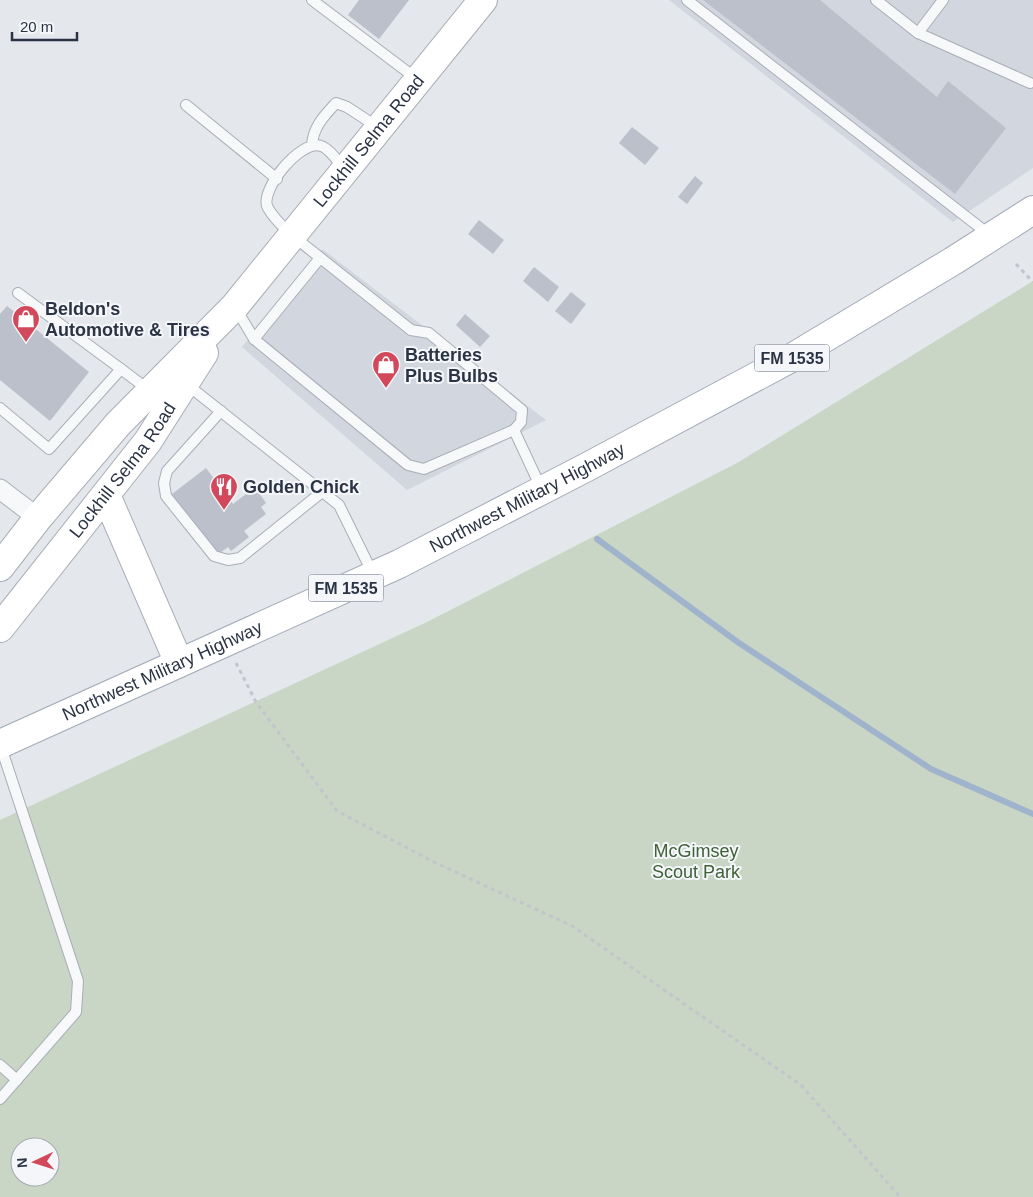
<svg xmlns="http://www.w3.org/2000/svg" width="1033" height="1197" viewBox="0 0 1033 1197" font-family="Helvetica,sans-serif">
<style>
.built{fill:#d2d6de}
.green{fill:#c9d6c5;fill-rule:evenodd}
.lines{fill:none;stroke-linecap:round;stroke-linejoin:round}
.stream{stroke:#9fb4cc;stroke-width:6}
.building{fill:#bbc0ca}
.service-casing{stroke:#a9aeb7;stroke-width:12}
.minor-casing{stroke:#a9aeb7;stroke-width:21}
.secondary-casing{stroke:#a9aeb7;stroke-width:30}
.primary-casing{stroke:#a3abb8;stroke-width:30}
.path{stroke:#c2c5cb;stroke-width:3;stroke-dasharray:4 4;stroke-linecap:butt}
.service{stroke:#f7f8fa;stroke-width:10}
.minor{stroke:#f7f8fa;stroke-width:19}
.secondary{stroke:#fff;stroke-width:28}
.primary{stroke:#fff;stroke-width:28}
.labels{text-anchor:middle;stroke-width:4;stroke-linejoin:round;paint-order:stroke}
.shield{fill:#f4f6f9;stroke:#676e7b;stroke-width:1}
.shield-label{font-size:16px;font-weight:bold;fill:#2b3445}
.street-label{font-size:18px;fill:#2b3445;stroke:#f4f6f9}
.poi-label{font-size:18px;font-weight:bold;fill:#2b3445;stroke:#f4f6f9;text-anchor:start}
.park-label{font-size:18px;fill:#3f6138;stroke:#f4f6f9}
</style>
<rect width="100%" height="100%" fill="#e4e7ec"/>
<g class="built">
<polygon points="669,0 1033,0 1033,168 953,222"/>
<polygon points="322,249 546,420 407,490 242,347"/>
</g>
<path class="green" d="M1033,281V1197H0V820L427,622L737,463ZM20,1147H50V1177H20Z"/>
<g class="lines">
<polyline class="stream" points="597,539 739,643 931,769 1033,814"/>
</g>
<g class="building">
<polygon points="359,0 409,0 379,39 348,15"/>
<polygon points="703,0 820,0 937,97 948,81 1006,128 955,194"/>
<polygon points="632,127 659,148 645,165 619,143"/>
<polygon points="695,176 703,183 687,204 678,197"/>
<polygon points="479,220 504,240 493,254 468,234"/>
<polygon points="534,267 559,287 548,302 523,281"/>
<polygon points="571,292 586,304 571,324 555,311"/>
<polygon points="7,306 89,372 50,421 0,380 0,314"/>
<polygon points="465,314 490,336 480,347 456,325"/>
<polygon points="206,468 233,504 255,487 266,503 261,507 266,514 244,531 249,537 231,551 228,547 217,555 172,494"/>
</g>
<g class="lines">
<defs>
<g id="service">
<polyline points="312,0 417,79"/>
<polyline points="687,0 991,236"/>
<polyline points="876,0 918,33"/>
<polyline points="943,0 918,33 1030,83"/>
<polyline points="186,105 277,179"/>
<path d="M312,145C313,127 324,116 336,103L347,107L379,128"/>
<polyline points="18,293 121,369"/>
<path d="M235,307L254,339L408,465L424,469L514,430L521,422L522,410L429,333L411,330C380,305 349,281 318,256C301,242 279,227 268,208C258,192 300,139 321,146C329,148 339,163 345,170"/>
<polyline points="254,339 320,258"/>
<polyline points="185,383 339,505 373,574"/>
<polyline points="0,408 49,449 121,369 150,391"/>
<polyline points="221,411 167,471 164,483 166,496 214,556 228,560 240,558 322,492"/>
<polyline points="514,430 542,490"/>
<polyline points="0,1065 17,1080"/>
<polyline points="0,1099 76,1012 78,981 0,744"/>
</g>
<polyline id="minor" points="0,489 38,518"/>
<g id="secondary">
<polyline points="106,495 179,663"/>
<path id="s1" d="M0,567L38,518L118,424L235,306L483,0"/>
<path id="s2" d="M0,628L148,441L204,353"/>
</g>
<g id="primary">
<path id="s3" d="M0,744L399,564L587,467L793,357L953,261L1033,210"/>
</g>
</defs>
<use href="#service" class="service-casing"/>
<use href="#minor" class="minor-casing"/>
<use href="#secondary" class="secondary-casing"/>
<use href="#primary" class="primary-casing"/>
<g class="path">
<polyline points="1016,264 1033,282"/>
<polyline points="236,663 256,702 337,811 434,862 572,926 801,1085 900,1197"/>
</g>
<use href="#service" class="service"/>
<use href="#minor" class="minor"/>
<use href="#secondary" class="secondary"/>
<use href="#primary" class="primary"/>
</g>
<defs>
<symbol id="shop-pin" viewBox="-11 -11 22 30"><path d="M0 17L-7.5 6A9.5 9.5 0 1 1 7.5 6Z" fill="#d1495b" stroke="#f4f6f9"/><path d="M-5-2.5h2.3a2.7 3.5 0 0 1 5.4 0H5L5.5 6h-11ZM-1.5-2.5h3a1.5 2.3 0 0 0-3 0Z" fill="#fff"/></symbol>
<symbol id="restaurant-pin" viewBox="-11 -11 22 30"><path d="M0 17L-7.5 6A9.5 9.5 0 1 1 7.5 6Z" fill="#d1495b" stroke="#f4f6f9"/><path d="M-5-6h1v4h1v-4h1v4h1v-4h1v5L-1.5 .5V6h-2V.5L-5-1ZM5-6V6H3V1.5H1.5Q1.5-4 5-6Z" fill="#fff"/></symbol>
</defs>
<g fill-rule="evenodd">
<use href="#shop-pin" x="10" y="303" width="32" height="43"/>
<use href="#shop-pin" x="370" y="349" width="32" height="43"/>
<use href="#restaurant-pin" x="208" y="471" width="32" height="43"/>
</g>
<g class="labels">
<g class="shield">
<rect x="754.5" y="344.5" width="75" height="27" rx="4"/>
<rect x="308.5" y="574.5" width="75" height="27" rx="4"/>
</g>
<g class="shield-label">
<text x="792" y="364">FM 1535</text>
<text x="346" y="594">FM 1535</text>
</g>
<g class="street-label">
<text dy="6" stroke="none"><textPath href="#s1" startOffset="564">Lockhill Selma Road</textPath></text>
<text dy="6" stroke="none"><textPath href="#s2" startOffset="200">Lockhill Selma Road</textPath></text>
<text dy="6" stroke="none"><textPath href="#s3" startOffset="582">Northwest Military Highway</textPath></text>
<text dy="6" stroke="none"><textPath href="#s3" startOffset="178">Northwest Military Highway</textPath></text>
</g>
<g class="poi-label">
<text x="45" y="315">Beldon's<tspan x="45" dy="21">Automotive &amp; Tires</tspan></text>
<text x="405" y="361">Batteries<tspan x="405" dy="21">Plus Bulbs</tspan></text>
<text x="243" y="493">Golden Chick</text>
</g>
<g class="park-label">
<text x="696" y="857">McGimsey<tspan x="696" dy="21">Scout Park</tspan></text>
</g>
</g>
<g transform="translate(35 1162) rotate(266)"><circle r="24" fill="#f4f6f9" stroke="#a4a8b1"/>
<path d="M0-4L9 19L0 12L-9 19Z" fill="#d1495b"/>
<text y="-8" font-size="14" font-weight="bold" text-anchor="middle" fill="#2b3445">N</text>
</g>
<path d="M12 32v8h65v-8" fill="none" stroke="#2b3445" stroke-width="2.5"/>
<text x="20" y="32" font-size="15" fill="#2b3445" stroke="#f4f6f9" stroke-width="4" paint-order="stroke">20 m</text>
</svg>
